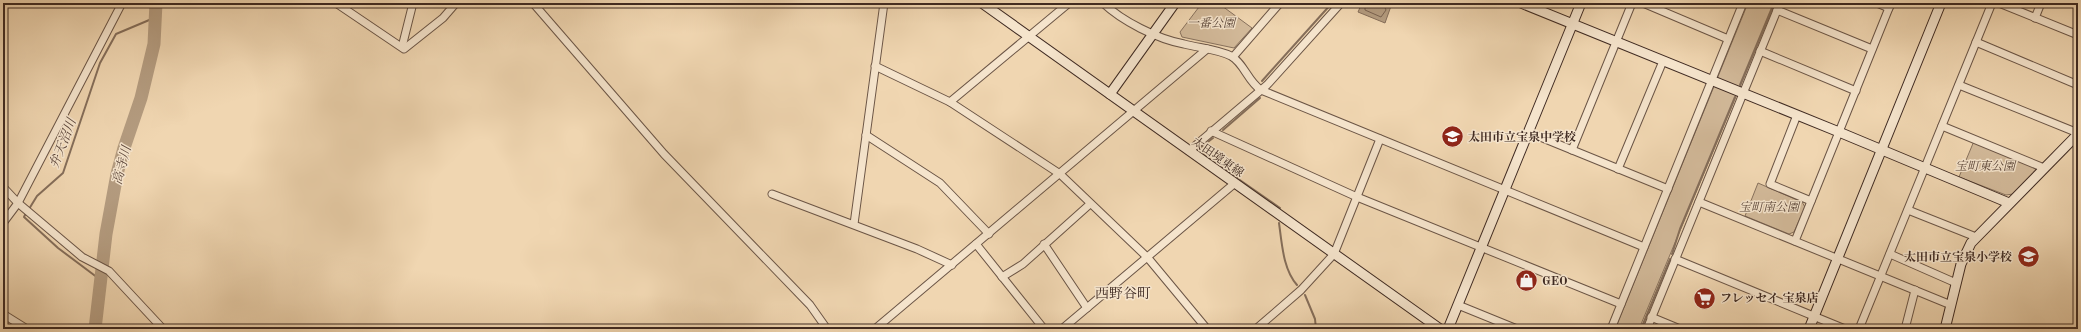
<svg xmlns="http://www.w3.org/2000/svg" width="2081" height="332" viewBox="0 0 2081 332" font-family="'Old Standard TT','Noto Serif JP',serif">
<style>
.green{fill:#d2b999;stroke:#88725e}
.water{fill:#b49c80;stroke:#856e5a}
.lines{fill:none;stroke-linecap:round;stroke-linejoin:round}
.shore{stroke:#7a6351;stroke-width:1}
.stream{stroke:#856e5a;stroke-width:2}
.river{stroke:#b49c80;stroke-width:13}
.street-casing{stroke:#6b5546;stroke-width:9}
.secondary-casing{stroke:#3f2a22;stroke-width:11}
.street{stroke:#f5e4cc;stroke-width:7}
.secondary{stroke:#f5e4cc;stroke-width:9}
.labels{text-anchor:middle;stroke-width:3;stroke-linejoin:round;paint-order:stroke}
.park-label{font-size:12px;font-style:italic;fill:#5c473a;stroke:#f5e4cc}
.poi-label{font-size:12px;font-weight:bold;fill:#3f2a22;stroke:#f5e4cc;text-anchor:start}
.street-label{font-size:12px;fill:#3f2a22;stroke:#f5e4cc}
.water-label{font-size:13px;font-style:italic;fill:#5c463a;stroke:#f5e4cc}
.quarter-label{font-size:14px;fill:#3f2a22;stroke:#f5e4cc}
</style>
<rect width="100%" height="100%" fill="#f0d6b1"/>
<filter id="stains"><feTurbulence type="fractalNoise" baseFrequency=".005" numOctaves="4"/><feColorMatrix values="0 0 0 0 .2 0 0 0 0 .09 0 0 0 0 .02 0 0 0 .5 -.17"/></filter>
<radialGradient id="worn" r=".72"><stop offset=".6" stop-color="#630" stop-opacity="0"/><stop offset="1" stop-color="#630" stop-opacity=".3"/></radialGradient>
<g class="green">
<polygon points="1202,3 1218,3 1252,28 1234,48 1182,37 1180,32"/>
<polygon points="1748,3 1775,3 1639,329 1615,329"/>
<polygon points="1974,141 2035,166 2036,171 2013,194 2006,195 1959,177"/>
<polygon points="1758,183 1802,202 1805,207 1794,232 1789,234 1745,216"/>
</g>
<polygon class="water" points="1362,3 1383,3 1391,6 1385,23 1358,12"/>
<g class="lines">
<polyline class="shore" points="1365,3 1365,10 1381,17 1386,10 1383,3"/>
<g class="stream">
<polyline points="1262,81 1332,3"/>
<polyline points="1740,85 1774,3"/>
<polyline points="1223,130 1260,98"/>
<polyline points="1213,138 1200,148 1201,153 1280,208"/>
<polyline points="29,209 37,196 63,173 100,63 116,34 154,18"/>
<polyline points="26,213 24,217 58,248 102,281"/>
<path d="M1279,223C1282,244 1283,269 1297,285"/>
<polyline points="1672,254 1680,229 1735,97"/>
<polyline points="1305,295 1315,319 1316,329"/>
<polyline points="1641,329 1670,259"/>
</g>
<polyline class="river" points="95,329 106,234 117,174 124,148 141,98 154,44 156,3"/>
<defs>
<g id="street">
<polyline points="336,3 404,49 443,18 456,3"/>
<polyline points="533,3 664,154 810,305 827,329"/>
<path d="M1103,3C1122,21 1157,39 1184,44C1199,48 1217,49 1231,56C1244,63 1248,82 1261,90L1644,247"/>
<polyline points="1643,3 1728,39"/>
<polyline points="1877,3 1889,8"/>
<polyline points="1999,3 2078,35"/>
<polyline points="1777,10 1872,49"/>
<polyline points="2035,18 2041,3"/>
<polyline points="1976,42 2078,85"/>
<polyline points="402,47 413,3"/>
<polyline points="1760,51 1856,91"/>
<polyline points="1233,57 1280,3"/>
<polyline points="875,66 950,102 1060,174 1148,258 1207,329"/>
<polyline points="1959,85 2078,133"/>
<polyline points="950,102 1069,3"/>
<polyline points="1797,115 1770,184 1811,201"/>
<polyline points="1942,126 2044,168"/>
<polyline points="1211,131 1357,197 1621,304"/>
<polyline points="1528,132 1668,189"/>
<polyline points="866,135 940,183 989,234"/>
<polyline points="1572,150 1632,3"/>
<polyline points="1189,151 1267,85 1341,3"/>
<polyline points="1618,169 1663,61"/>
<polyline points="3,187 18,203 82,257 109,271 163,329"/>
<polyline points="772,194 917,249 952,265"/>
<polyline points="1699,202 1951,305"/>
<polyline points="1908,210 1976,237"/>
<polyline points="3,223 18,203 122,3"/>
<polyline points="854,224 884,3"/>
<polyline points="1795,241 1891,3"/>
<polyline points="976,244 1044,329"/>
<polyline points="1044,244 1087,308"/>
<polyline points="1890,254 1956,283"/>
<polyline points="1675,259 1845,329"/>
<polyline points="1002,277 1023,264 1090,204"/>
<polyline points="1458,305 1517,329"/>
<polyline points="3,314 27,329"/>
<polyline points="1651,317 1680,329"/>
<polyline points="875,329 1207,49"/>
<polyline points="1062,329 1235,183"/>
<polyline points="1256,329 1301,290 1334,254 1380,139"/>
<polyline points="1611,329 1743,3"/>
<polyline points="1647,329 1780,3"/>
<polyline points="1859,329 1992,3"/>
<polyline points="1905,329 1915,290"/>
</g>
<g id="secondary">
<polyline points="982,3 1440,329"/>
<polyline points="1521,3 1839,132 2009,203"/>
<polyline points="1110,94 1175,3"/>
<polyline points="1448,329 1581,3"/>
<polyline points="1809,329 1941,3"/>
<polyline points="1945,329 1961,264 1971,243 2078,134"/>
</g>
</defs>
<use href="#street" class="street-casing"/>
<use href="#secondary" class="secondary-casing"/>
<use href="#street" class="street"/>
<use href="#secondary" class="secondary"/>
</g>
<defs>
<symbol id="school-disc" viewBox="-11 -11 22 22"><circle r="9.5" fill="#8f2418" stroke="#f5e4cc"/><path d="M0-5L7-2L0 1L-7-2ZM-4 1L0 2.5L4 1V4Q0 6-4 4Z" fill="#fff"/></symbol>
<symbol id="shop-disc" viewBox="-11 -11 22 22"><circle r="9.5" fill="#8f2418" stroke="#f5e4cc"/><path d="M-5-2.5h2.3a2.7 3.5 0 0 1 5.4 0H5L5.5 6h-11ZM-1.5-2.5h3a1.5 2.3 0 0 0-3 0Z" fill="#fff"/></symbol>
<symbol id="supermarket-disc" viewBox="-11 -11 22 22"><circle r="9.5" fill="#8f2418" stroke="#f5e4cc"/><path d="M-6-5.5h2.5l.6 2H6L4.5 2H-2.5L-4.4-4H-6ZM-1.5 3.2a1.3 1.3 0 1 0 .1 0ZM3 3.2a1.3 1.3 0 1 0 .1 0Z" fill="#fff"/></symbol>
</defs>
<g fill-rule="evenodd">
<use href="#school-disc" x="1440" y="124" width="25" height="25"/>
<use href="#school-disc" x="2016" y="244" width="25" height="25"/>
<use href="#shop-disc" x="1514" y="268" width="25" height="25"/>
<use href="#supermarket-disc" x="1692" y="286" width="25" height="25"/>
</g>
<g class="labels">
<g class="park-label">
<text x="1211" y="27">一番公園</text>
<text x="1985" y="170">宝町東公園</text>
<text x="1769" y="211">宝町南公園</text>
</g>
<g class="poi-label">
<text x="1468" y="141">太田市立宝泉中学校</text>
<text x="2012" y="261" text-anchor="end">太田市立宝泉小学校</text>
<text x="1542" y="285">GEO</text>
<text x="1720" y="302">フレッセイ 宝泉店</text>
</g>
<g class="street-label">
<text transform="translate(1218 157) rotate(35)" y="4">太田境東線</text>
</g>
<g class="water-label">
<text transform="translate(62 143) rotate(-69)" y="5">弁天沼川</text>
<text transform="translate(121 165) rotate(-75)" y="5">高寺川</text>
</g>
<g class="quarter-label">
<text x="1123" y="298">西野谷町</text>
</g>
</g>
<rect width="2081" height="332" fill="none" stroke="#f0d6b1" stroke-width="16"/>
<rect x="4" y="4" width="2073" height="324" fill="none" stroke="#3f2a22" stroke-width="2"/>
<rect x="8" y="8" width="2065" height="316" fill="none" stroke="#3f2a22"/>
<rect width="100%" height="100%" filter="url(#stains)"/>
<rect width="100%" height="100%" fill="url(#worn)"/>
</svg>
